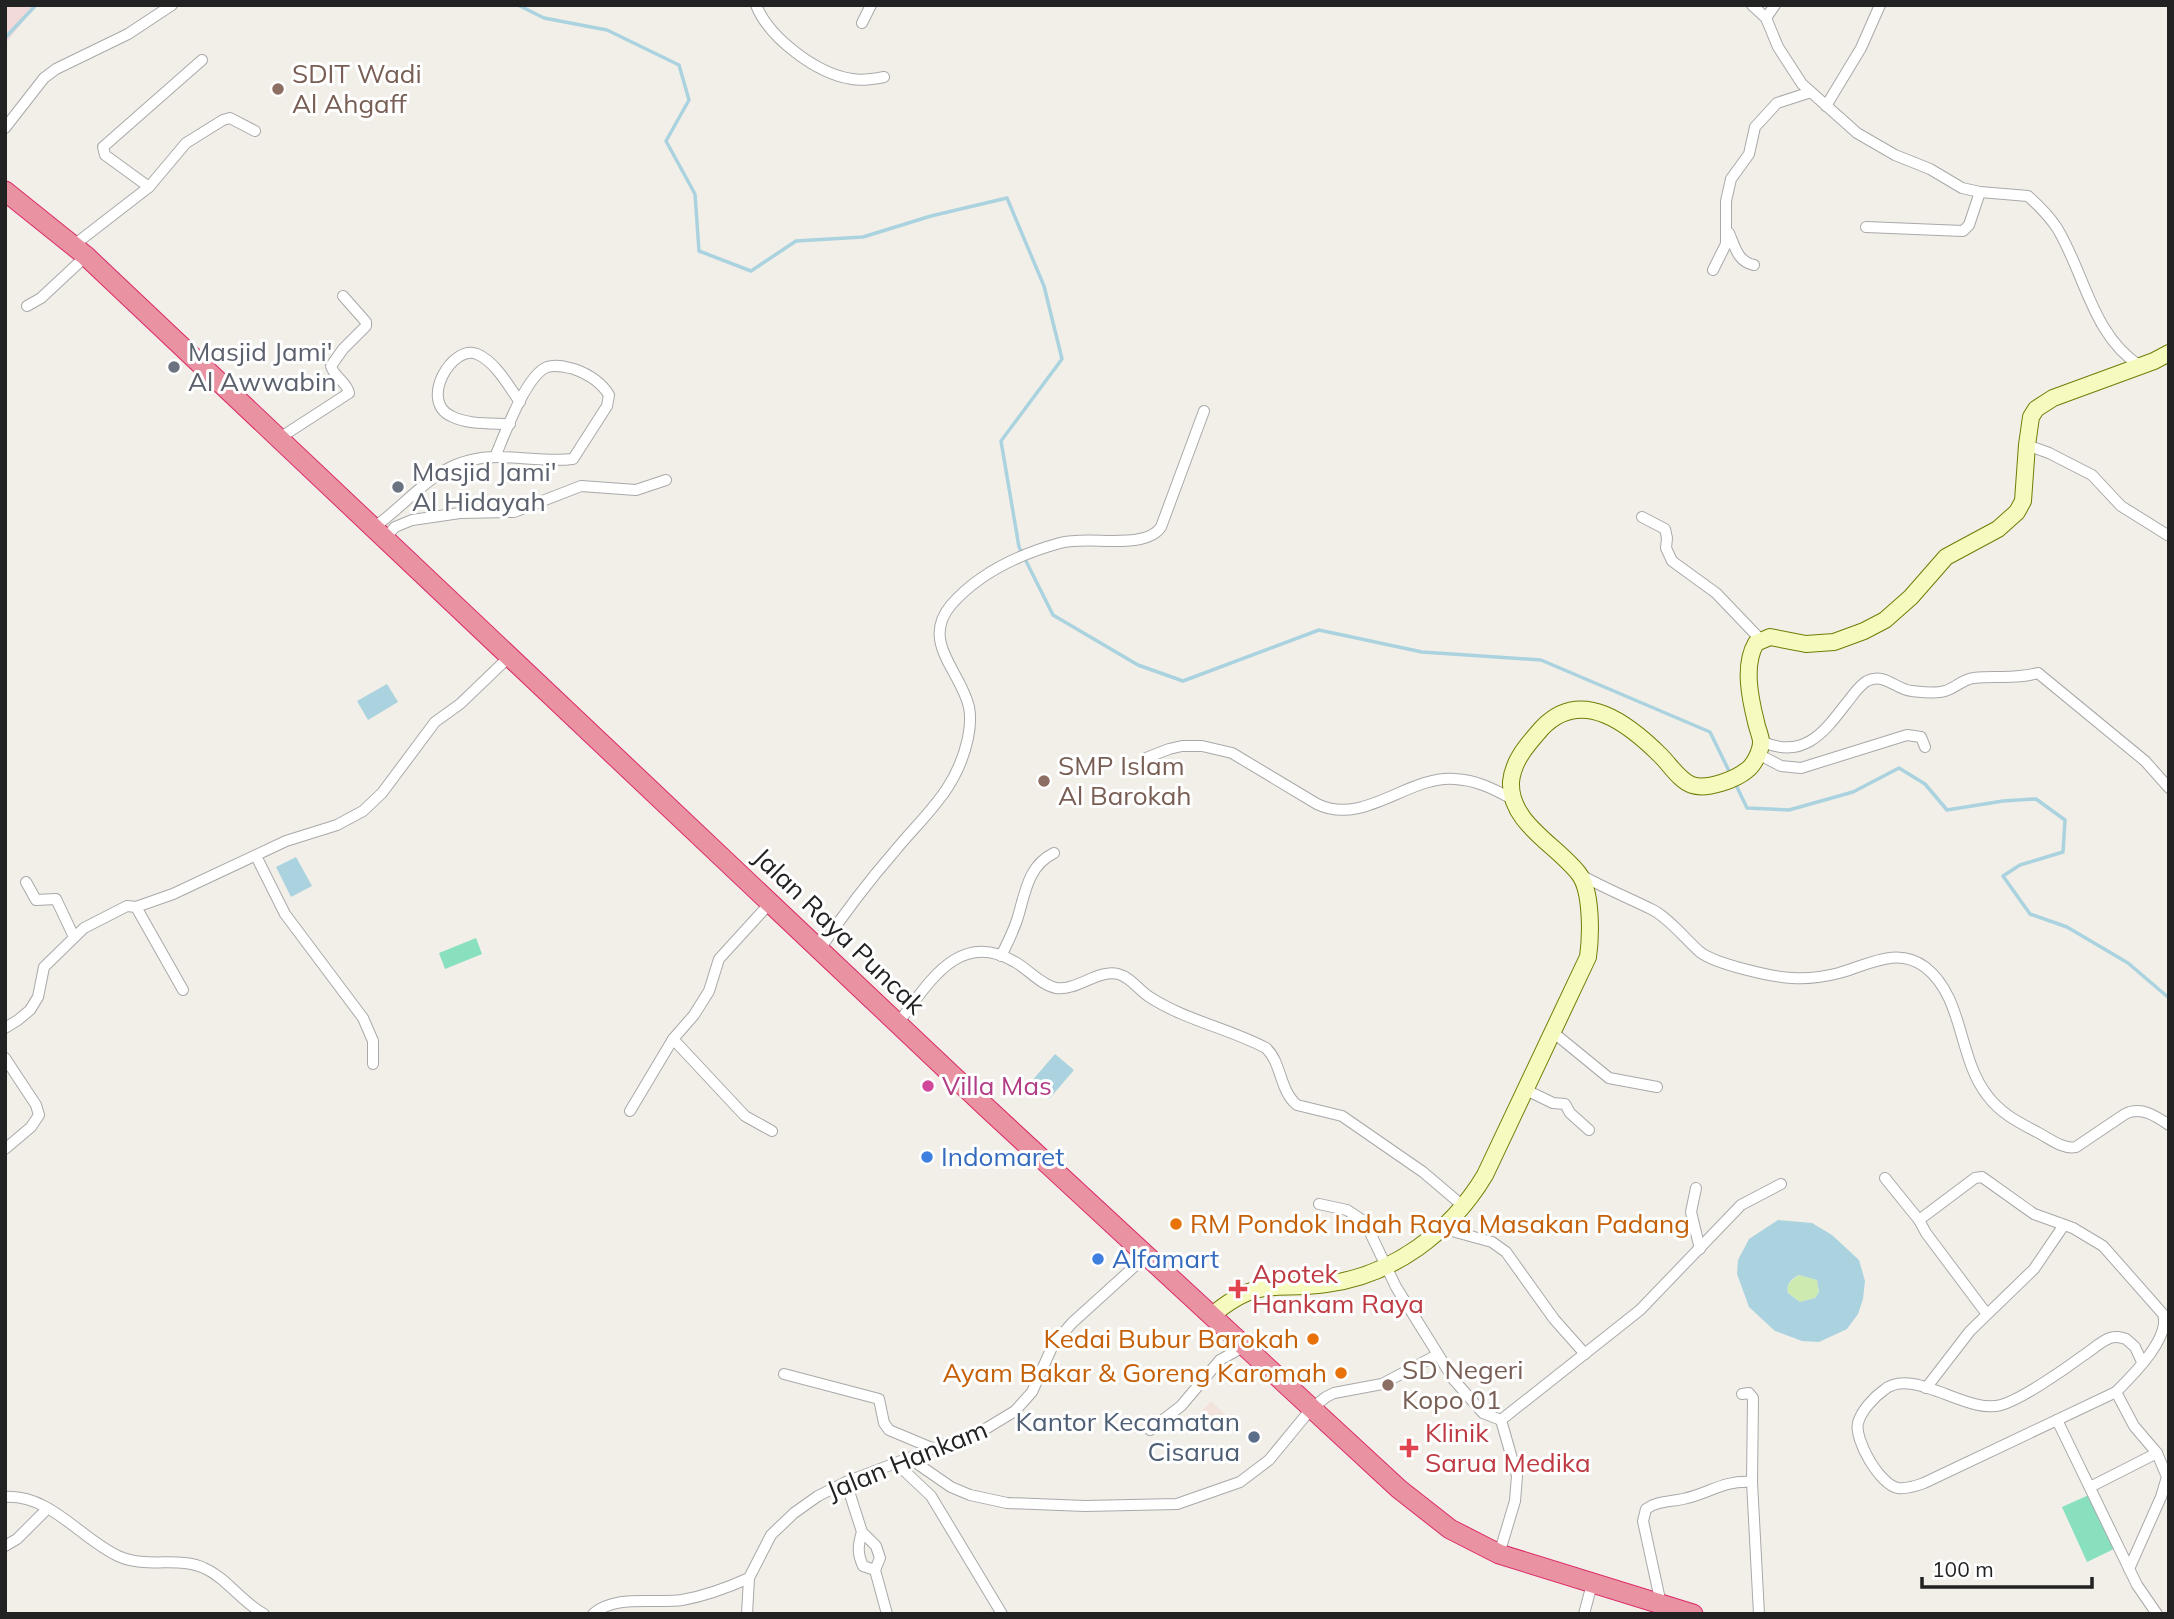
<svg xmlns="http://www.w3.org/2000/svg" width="2174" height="1619" viewBox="0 0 2174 1619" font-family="Mulish,sans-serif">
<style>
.commercial{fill:#f2dad9}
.military{fill:#f3e3dd}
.grass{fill:#cdebb0}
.pitch{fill:#88e0be}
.water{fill:#aad3df;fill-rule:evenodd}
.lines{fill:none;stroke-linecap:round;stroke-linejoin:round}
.stream{stroke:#aad3df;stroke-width:3.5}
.street-casing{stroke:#a9a9a9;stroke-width:12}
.secondary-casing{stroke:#707d05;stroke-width:18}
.highway-casing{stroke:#dc2a67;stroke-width:21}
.street{stroke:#fff;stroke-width:10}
.secondary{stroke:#f7fabf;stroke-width:16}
.highway{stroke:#e892a2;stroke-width:19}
.education-dot{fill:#8d6e63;stroke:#fff;stroke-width:2.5}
.worship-dot{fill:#6b7280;stroke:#fff;stroke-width:2.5}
.hotel-dot{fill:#d1479c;stroke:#fff;stroke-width:2.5}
.shop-dot{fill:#3f7fe0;stroke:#fff;stroke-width:2.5}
.food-dot{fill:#e8710a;stroke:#fff;stroke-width:2.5}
.health-dot{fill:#e0444e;stroke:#fff;stroke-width:2.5}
.service-dot{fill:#5c6f8a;stroke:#fff;stroke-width:2.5}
.labels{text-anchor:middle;stroke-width:6;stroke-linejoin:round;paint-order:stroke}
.education-label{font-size:26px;fill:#785e54;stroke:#fff;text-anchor:start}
.worship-label{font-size:26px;fill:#5b616d;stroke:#fff;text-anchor:start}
.street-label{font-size:26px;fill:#222;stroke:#fff}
.hotel-label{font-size:26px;fill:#b23c85;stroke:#fff;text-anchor:start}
.shop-label{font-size:26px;fill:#366cbe;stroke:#fff;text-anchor:start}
.food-label{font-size:26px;fill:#c56008;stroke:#fff;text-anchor:end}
.health-label{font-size:26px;fill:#be3a42;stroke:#fff;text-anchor:start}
.service-label{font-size:26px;fill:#4e5e75;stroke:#fff;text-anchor:end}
</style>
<rect width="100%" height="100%" fill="#f2efe9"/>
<polygon class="commercial" points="5,5 36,5 5,44"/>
<polygon class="military" points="1211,1401 1235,1424 1224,1435 1200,1413"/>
<path class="grass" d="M1799,1275L1817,1280L1819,1292L1815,1298L1800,1302L1788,1293C1786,1283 1792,1280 1799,1275Z"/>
<g class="pitch">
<polygon points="476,938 482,954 445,969 439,953"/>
<polygon points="2091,1494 2116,1548 2087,1562 2062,1507"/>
</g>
<g class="water">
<polygon points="387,684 398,702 368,720 357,701"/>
<polygon points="296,857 312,886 291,897 276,867"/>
<polygon points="1055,1054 1074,1070 1050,1098 1031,1082"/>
<path d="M1778,1220L1812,1223L1832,1235L1859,1260L1865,1281L1863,1299L1858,1314L1847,1329L1819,1342L1802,1341L1775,1331L1749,1307L1737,1274L1738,1260L1749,1239ZM1799,1275L1817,1280L1819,1292L1815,1298L1800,1302L1788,1293C1786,1284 1791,1279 1799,1275Z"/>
</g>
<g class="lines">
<g class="stream">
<polyline points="518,5 544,18 607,30 679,65 689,100 666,141 695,194 699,251 751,271 796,241 863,237 931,216 1007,198 1044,286 1062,359 1001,441 1019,547 1053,615 1138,665 1183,681 1319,630 1422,652 1541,660 1710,732 1730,773"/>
<polyline points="5,38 36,5"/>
<polyline points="1735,783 1747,808 1789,810 1853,792 1899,768 1925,784 1947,810 2003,801 2036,799 2065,820 2063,852 2020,865 2003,876 2030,914 2067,927 2128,963 2169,998"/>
</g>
<defs>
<g id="street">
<path d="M756,5C769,38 817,74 852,79C863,81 874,79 884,77"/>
<path d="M1752,5L1766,18L1778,47L1802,84L1857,133L1895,155L1930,169L1962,188L1980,192L2028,196C2038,205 2049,216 2057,228C2085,274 2092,335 2140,366"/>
<polyline points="1766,18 1775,5"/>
<polyline points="862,23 871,5"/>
<polyline points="1826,106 1861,48 1880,5"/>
<polyline points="5,128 44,78 56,69 128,34 172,5"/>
<polyline points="149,187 105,155 103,147 202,60"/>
<polyline points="1866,227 1963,231 1969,225 1980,192"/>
<path d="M1729,233C1735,247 1738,262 1754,265"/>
<polyline points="74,245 149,187 186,143 223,120 230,118 255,131"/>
<polyline points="1713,270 1726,244 1726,201 1731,179 1749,154 1755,127 1777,103 1811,92"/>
<polyline points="27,306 41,298 86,256"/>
<path d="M510,424C491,423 468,425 451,416C419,401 452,344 477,354C496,362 509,387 520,402"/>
<path d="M278,439L349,393C347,382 334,377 331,366L343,349L366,326V322L343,296"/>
<polyline points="2027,445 2049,453 2092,475 2121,506 2169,536"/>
<polyline points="1642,517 1665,529 1667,538 1666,548 1672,561 1716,593 1761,640"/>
<path d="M373,528C417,497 437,457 497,457C522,457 549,462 573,459L607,406L609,395C601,382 588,374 574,369C566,367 556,364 547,367C526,375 504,436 495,457"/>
<polyline points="385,538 395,527 412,520 460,513 514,512 581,486 636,490 666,480"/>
<path d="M1761,741C1802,760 1823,734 1845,705C1852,697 1858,686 1867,681C1885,672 1896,690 1912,691C1922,692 1935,694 1945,691C1955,688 1963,679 1974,678C1998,675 2012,680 2038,673L2145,761L2169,788"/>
<polyline points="1758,754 1781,766 1801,768 1907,735 1921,737 1925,747"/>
<path d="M1146,758L1169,749L1182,746H1202L1232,753L1317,804C1364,827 1408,775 1455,779C1476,780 1494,789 1512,799"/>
<polyline points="256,856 285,914 363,1018 373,1041 373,1064"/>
<path d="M1581,875C1604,888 1629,898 1653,910C1670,919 1685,939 1700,952C1715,964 1772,977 1792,978C1807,979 1824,977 1839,973C1868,965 1897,946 1925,967C1964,997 1958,1058 1987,1095C2000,1113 2018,1122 2037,1132C2049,1138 2063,1150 2076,1147L2125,1114C2141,1106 2156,1116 2169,1125"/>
<polyline points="26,882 36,900 56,899 74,937"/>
<polyline points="136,907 183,990"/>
<path d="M820,949C843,915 867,883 894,852C925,814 957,790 968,738C970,728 971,717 969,707C961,671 920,642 951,605C979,573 1020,554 1060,543C1089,535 1145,551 1161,527L1204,411"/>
<path d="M1001,956C1007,944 1013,932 1017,920C1025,895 1027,866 1054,853"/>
<path d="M898,1023C928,985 958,928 1015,962C1028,969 1041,985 1056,988C1077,991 1098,969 1118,974C1130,977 1138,989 1148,996C1184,1020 1228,1028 1266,1048C1282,1063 1279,1090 1297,1105L1342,1116L1423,1172L1463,1206"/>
<polyline points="5,1028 18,1020 30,1010 38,997 44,967 84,928 127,906 136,907 173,894 286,841 337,825 363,811 382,793 435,722 460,704 510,656"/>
<polyline points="1554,1033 1609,1078 1657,1087"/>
<polyline points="673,1039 745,1116 772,1131"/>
<polyline points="5,1058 36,1105 39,1115 31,1127 5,1149"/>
<polyline points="1526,1090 1553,1103 1565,1104 1570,1113 1589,1130"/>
<polyline points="630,1111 673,1039 694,1015 709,991 719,959 771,902"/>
<polyline points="1885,1178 1919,1220"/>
<polyline points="1696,1188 1691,1212 1700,1249"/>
<polyline points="1319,1204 1347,1210 1365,1222 1396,1287 1454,1380 1483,1413 1501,1420"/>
<polyline points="1441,1228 1492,1242 1506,1252 1554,1319 1585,1354"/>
<path d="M1986,1313L1926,1233L1919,1220L1975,1178L1982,1177L2034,1214L2073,1228L2103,1246L2163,1314C2171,1338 2132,1376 2116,1392L1924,1483C1916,1486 1907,1489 1898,1488C1880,1485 1854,1440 1858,1423C1861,1411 1874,1397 1884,1390C1913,1366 1967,1415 2001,1405C2022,1399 2065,1369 2084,1355C2092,1350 2101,1341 2110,1338C2116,1336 2120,1337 2126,1339L2135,1347L2142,1362"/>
<polyline points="784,1374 879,1399 884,1423 889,1430 932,1448"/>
<polyline points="1926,1388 1970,1331 2034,1269 2064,1225"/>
<polyline points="2116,1392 2134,1426 2157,1453 2167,1477 2161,1497 2129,1569"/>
<polyline points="1742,1394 1749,1393 1753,1398 1752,1482"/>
<polyline points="1501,1420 1640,1310 1741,1205 1781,1184"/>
<polyline points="2057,1420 2137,1585 2157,1614"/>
<polyline points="1150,1430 1181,1406 1220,1360 1245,1346"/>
<polyline points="909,1458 951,1487 970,1495 1007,1503 1085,1506 1177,1504 1240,1482 1269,1460 1311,1409 1326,1397 1334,1393 1382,1384 1437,1355"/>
<polyline points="896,1463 931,1496 1002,1614"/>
<polyline points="846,1482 862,1532 876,1546 880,1558 875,1570 887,1614"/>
<polyline points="2090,1487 2157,1453"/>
<path d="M5,1497C50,1494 81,1539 118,1556C146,1569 180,1556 204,1568C227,1578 241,1602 264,1614"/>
<path d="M862,1532C858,1545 857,1553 863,1566L875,1570"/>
<polyline points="5,1546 17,1539 47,1509"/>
<polyline points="1499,1554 1515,1501 1517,1476 1501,1420"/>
<path d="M1661,1604L1643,1521L1646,1509C1657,1501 1669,1502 1683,1499C1709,1494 1722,1480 1752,1482L1759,1614"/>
<path d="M593,1614C616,1594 653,1604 682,1600C705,1596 727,1588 749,1578L771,1535L794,1513L818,1496L846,1482L987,1428L1015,1411L1032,1392L1053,1345L1072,1323L1147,1255"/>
<polyline points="747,1614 749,1578"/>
<polyline points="1584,1614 1592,1584"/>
</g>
<path id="secondary" d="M1211,1316C1259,1276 1272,1291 1326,1284C1392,1276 1451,1232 1485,1175L1588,957C1591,936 1592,891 1579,874C1557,845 1509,823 1511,782C1513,760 1528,744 1542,728C1582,686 1630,725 1661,756C1670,765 1680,781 1692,785C1707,790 1735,780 1747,770C1754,765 1761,751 1761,742C1761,736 1757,728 1756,722C1750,698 1743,665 1756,643L1770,637L1806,644L1834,642L1864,631L1885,620L1911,597L1946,557L1998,529L2017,512L2023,501L2027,445L2031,417L2036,409L2053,398L2154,361L2169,353"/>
<polyline id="highway" points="5,191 86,256 987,1108 1399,1489 1450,1529 1499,1554 1693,1614"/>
</defs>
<use href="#street" class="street-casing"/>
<use href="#secondary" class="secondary-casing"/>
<use href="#highway" class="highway-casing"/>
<use href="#street" class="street"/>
<use href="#secondary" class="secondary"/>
<use href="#highway" class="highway"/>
</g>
<g class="education-dot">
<circle cx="278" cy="89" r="7"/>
<circle cx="1044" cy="781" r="7"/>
<circle cx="1388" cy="1385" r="7"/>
</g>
<g class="worship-dot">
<circle cx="174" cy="367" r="7"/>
<circle cx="398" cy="487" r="7"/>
</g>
<circle class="hotel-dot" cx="928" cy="1086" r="7"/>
<g class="shop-dot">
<circle cx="927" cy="1157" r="7"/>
<circle cx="1098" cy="1259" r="7"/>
</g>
<g class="food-dot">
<circle cx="1176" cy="1224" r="7"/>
<circle cx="1313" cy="1339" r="7"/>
<circle cx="1341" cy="1373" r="7"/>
</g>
<g class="health-dot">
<path d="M1234.5 1278.5h7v7h7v7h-7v7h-7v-7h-7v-7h7z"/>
<path d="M1405.5 1437.5h7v7h7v7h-7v7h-7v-7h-7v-7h7z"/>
</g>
<circle class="service-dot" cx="1254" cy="1437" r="7"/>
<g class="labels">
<g class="education-label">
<text x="292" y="83">SDIT Wadi<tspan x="292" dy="30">Al Ahgaff</tspan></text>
<text x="1058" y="775">SMP Islam<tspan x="1058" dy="30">Al Barokah</tspan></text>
<text x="1402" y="1379">SD Negeri<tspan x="1402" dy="30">Kopo 01</tspan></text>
</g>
<g class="worship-label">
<text x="188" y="361">Masjid Jami'<tspan x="188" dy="30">Al Awwabin</tspan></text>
<text x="412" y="481">Masjid Jami'<tspan x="412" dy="30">Al Hidayah</tspan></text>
</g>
<g class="street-label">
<text transform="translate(839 931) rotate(44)" y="9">Jalan Raya Puncak</text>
<text transform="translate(907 1460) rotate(-22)" y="9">Jalan Hankam</text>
</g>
<g class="hotel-label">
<text x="942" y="1095">Villa Mas</text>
</g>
<g class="shop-label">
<text x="941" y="1166">Indomaret</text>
<text x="1112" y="1268">Alfamart</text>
</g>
<g class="food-label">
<text x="1190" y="1233" text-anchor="start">RM Pondok Indah Raya Masakan Padang</text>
<text x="1299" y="1348">Kedai Bubur Barokah</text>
<text x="1327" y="1382">Ayam Bakar &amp; Goreng Karomah</text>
</g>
<g class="health-label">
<text x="1252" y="1283">Apotek<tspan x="1252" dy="30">Hankam Raya</tspan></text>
<text x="1425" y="1442">Klinik<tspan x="1425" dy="30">Sarua Medika</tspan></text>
</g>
<g class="service-label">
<text x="1240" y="1431">Kantor Kecamatan<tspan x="1240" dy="30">Cisarua</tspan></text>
</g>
</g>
<rect width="2174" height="1619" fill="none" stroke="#222222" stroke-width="14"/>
<path d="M1922 1577v10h170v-10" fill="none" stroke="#222222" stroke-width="3.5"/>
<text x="1932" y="1577" font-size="21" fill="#222222" stroke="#ffffff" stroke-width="5" paint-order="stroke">100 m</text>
</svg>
